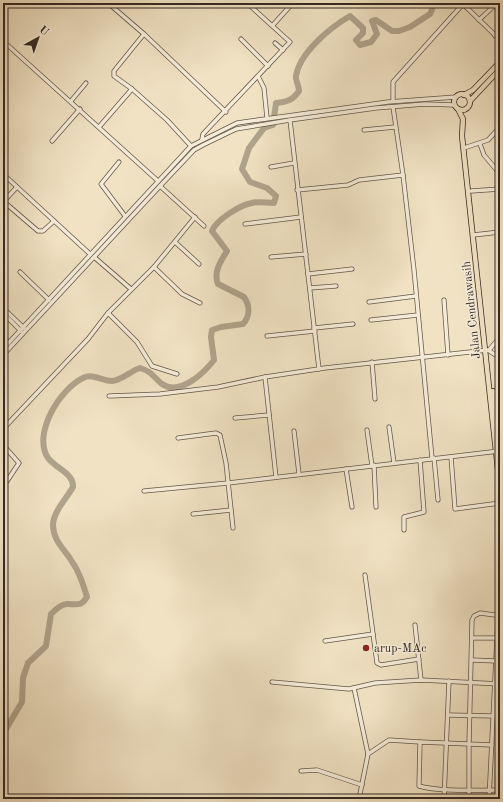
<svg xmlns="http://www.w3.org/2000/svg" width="503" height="802" viewBox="0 0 503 802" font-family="'Old Standard TT',serif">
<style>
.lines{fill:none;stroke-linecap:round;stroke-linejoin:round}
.river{stroke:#b0a38c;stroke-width:6}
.minor-casing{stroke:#64574a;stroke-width:5}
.major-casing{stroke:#352922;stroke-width:6}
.minor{stroke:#f5ecd8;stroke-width:3.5}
.major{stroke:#f0e2c3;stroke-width:4.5}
.poi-dot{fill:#8f2418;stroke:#f5ecd8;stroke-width:1.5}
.labels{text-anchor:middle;stroke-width:3;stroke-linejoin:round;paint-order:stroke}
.street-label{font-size:12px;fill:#352922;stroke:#f5ecd8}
.poi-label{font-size:12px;fill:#352922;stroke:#f5ecd8;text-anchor:start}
</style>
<rect width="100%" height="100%" fill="#f0e2c3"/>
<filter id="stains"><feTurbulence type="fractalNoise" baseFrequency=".005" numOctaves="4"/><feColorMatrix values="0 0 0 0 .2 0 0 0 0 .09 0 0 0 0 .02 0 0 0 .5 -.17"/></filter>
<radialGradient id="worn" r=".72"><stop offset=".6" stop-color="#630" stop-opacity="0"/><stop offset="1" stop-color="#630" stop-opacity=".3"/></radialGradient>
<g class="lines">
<path class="river" d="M3,734L22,702L23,678L28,663L46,646L51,614C55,610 61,604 67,604C77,604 81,607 87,597C83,584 79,571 71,560C64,549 53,540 53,525C53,512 67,498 73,487C74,473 55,468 48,458C32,434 60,389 83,378C93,373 102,381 112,381C123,380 130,371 140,368C153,372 153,377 162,384C180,396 204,373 214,360L211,337L212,330L221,327L243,324C250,316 250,306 244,297L218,284C213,272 221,261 227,251L212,231C216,220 240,205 252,203C259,201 267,203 274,203L276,196L267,188L250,182L242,169L249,148L264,128L273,125L276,103C287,102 293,100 299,91C299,86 295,79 296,76C300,52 331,27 350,16L363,28V33L356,40L360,45L371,42L377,34L372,21L376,20L392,31H399L410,27L430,14L432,10L433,3"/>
<defs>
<g id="minor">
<polyline points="108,3 144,34 114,71 114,76 132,89 167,120 191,146"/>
<polyline points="463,4 500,40"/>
<polyline points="467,8 471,3"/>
<polyline points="479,20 497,3"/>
<polyline points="273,25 291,5"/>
<polyline points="144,34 226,112"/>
<polyline points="495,36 500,30"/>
<polyline points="241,39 268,66"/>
<polyline points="3,41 158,181"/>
<polyline points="275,43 283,50"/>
<polyline points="258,76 264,88 267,118"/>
<polyline points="71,101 86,83"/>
<polyline points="393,101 393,82 463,4"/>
<polyline points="393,107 403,175 414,270 432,458"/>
<polyline points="290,120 319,369"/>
<polyline points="99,127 132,89"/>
<polyline points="364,130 395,127"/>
<polyline points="202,139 203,134 290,42 247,3"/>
<polyline points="52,141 80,109"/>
<polyline points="480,144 484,155 500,174"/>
<polyline points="464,148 488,140 500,127"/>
<polyline points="119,162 101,184 125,216"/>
<polyline points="271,167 294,163"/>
<polyline points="3,174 90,254"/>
<polyline points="160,186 204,226"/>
<polyline points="297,190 348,185 359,180 403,175"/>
<polyline points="471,191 500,189"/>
<polyline points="3,201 38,231 43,231 54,221"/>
<polyline points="3,202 17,187"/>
<polyline points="245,224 301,217"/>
<polyline points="473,235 500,232"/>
<polyline points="175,242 199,264"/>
<polyline points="94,257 131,289"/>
<polyline points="271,257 306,254"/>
<polyline points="154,267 182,294 200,303"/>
<polyline points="20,272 49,300"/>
<polyline points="308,274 352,269"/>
<polyline points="310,288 336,286"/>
<polyline points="444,300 448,355"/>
<polyline points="369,302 416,296"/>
<polyline points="3,308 24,328"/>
<polyline points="3,313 21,331"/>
<polyline points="108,313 137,342 152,366 177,374"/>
<polyline points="371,320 418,315"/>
<polyline points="314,328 353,324"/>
<polyline points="267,336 315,331"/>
<polyline points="3,349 191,146 237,123 388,102 456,97"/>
<polyline points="489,350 500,337"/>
<polyline points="3,355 160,186 194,150 203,145 236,129 290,120 376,108 425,104 455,105"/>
<polyline points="372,362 375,399"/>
<polyline points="265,377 276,477"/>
<polyline points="109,396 160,394 218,387 265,377 325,368 488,350 500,358"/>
<polyline points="235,418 269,415"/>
<polyline points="389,427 394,463"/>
<polyline points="3,429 88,339 108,313 154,267 195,217"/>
<polyline points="367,430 372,466"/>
<polyline points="294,431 299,474"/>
<polyline points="178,438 216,433 220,435 226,463 233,528"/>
<polyline points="3,445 19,463 3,487"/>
<polyline points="451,457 455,509 500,503"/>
<polyline points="434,458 438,500"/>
<polyline points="374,465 376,507"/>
<polyline points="346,469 352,507"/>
<polyline points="144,491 228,483 499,451"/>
<polyline points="193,514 231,510"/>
<polyline points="404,530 404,517 424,512 420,460"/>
<polyline points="365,575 377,663 381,665 419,659"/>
<polyline points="415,625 421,680"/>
<polyline points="472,638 497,638"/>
<polyline points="325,641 373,634"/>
<polyline points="472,660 496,661"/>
<polyline points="272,682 349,689 375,683 421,680 500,684"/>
<polyline points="354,688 368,754 359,799"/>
<polyline points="448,715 494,716"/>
<polyline points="368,754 389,740 420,742"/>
<polyline points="301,771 317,770 362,785"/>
<polyline points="444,799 449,681"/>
<path d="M469,799V744L420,742L419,786C440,792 478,790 500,790"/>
<polyline points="489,799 498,617 495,615 480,613 474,616 472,620 469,744 492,745"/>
</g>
<g id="major">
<circle cx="462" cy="102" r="8"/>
<polyline points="464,95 473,90 500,62"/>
<polyline points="470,101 500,69"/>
<polyline points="458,109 463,119 462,136 500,489"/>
<polyline points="493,391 500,454"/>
</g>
</defs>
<use href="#minor" class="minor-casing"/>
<use href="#major" class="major-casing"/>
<use href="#minor" class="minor"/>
<use href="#major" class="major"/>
</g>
<circle class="poi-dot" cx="366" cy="648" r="4"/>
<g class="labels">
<g class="street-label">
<text transform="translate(471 310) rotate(-96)" y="4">Jalan Cendrawasih</text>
</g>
<g class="poi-label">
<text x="374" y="652">arup-MAc</text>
</g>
</g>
<rect width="503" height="802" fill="none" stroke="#f0e2c3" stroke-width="16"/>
<rect x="4" y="4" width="495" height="794" fill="none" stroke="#352922" stroke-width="2"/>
<rect x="8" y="8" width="487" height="786" fill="none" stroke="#352922"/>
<g transform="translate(38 38) rotate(40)" stroke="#f5ecd8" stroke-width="3" paint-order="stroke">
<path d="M0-3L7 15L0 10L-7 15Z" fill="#352922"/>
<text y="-6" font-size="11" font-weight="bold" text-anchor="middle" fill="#352922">U</text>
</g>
<rect width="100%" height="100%" filter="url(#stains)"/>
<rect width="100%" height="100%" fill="url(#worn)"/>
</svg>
